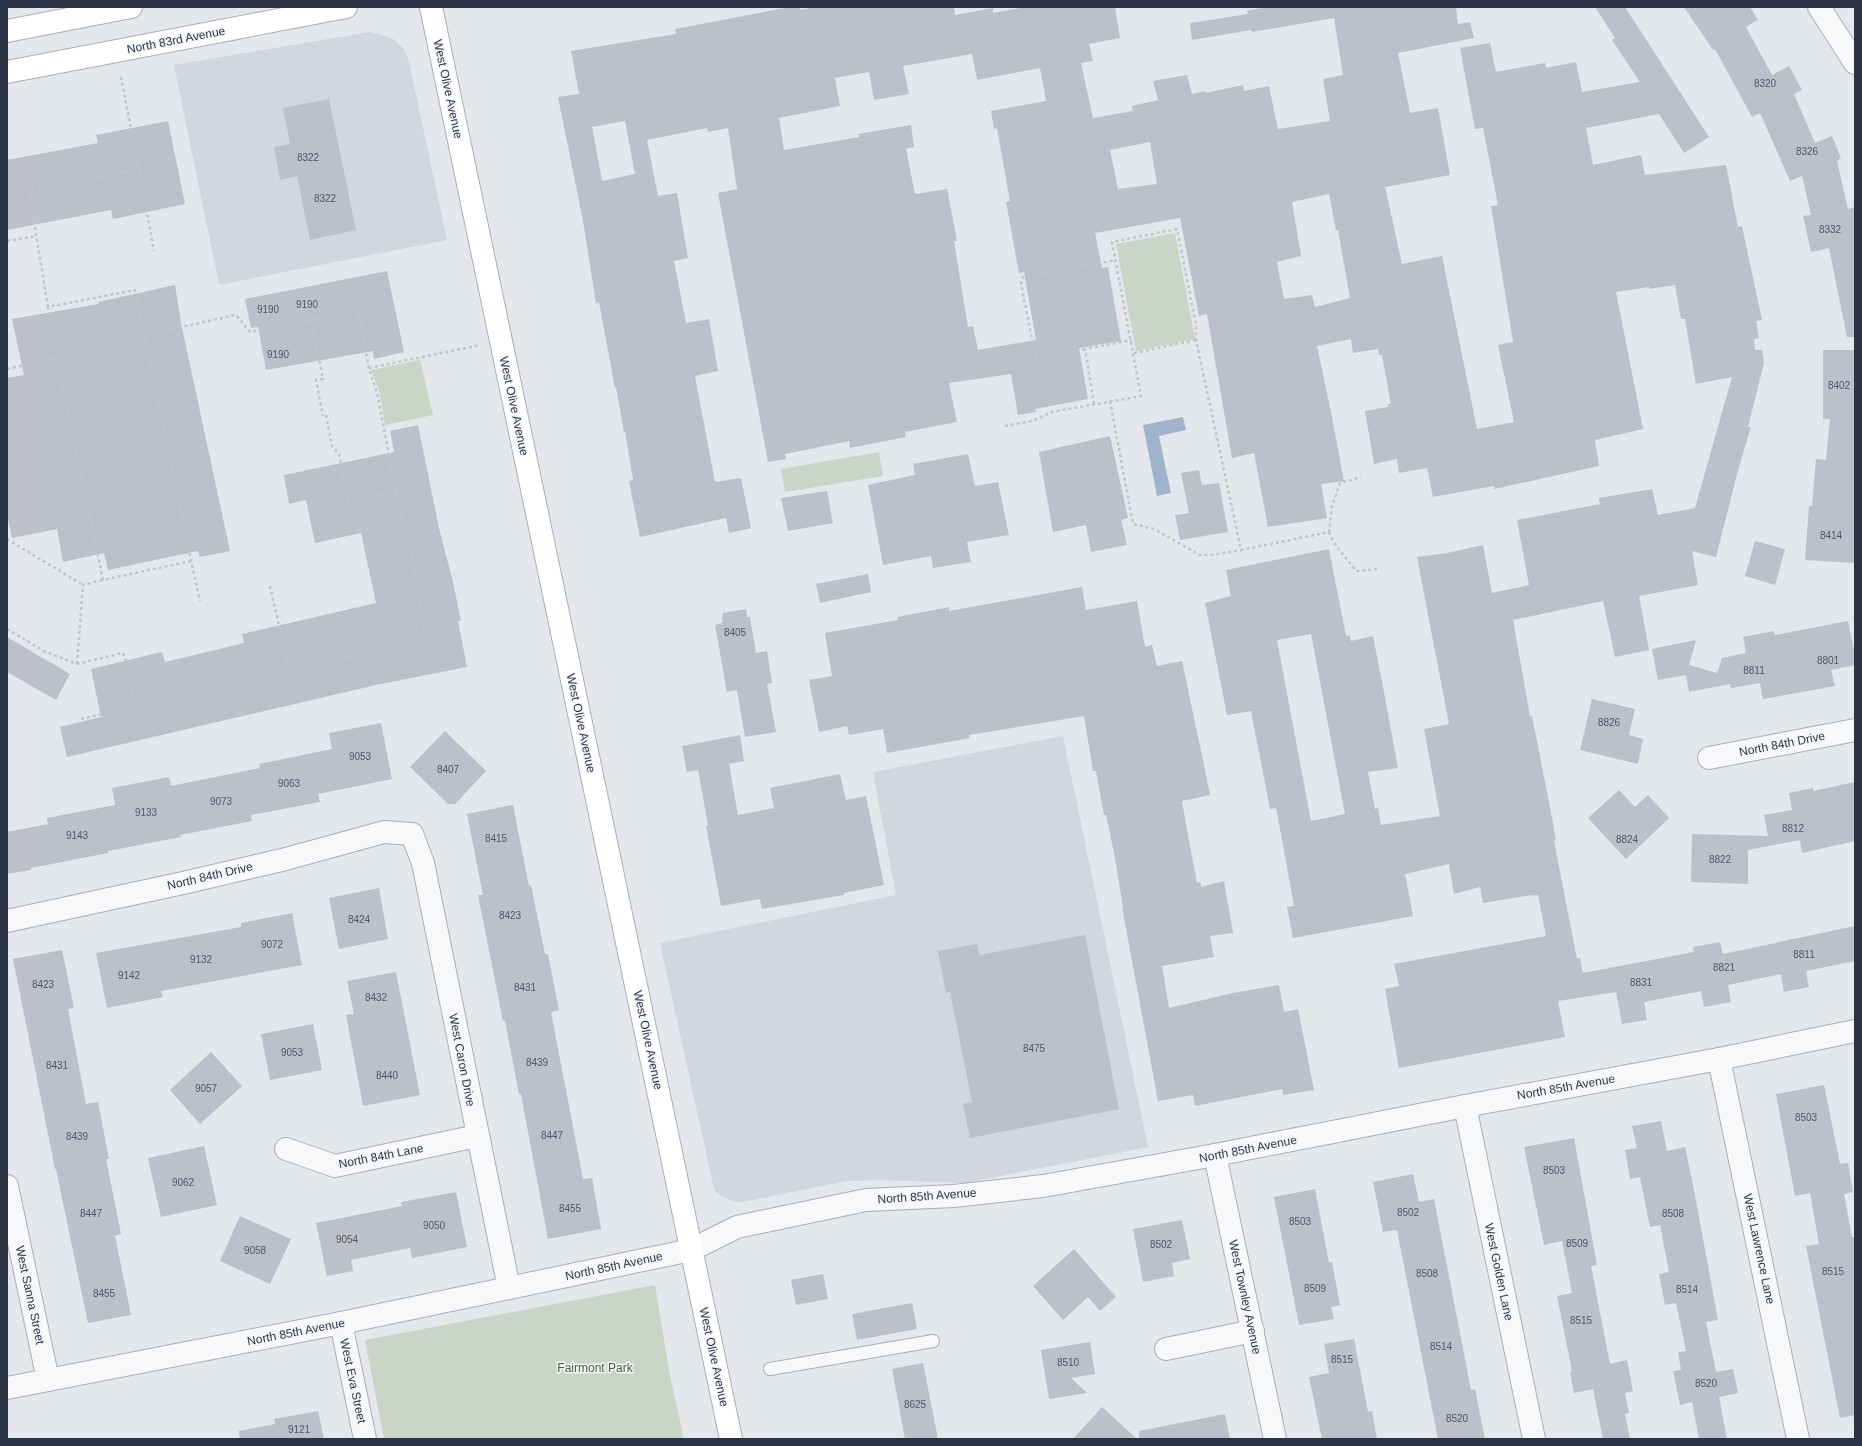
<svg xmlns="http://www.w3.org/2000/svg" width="1862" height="1446" viewBox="0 0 1862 1446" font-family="Arial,sans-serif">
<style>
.built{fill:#d2d6de}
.green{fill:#c9d6c5}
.water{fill:#9fb4cc}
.building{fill:#bbc0ca;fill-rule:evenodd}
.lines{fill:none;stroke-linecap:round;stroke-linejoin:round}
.service-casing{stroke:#a9aeb7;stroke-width:14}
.minor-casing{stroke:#a9aeb7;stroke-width:24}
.tertiary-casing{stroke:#a9aeb7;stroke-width:24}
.secondary-casing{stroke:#a9aeb7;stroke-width:24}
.path{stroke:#c2c5cb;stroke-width:2.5;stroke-dasharray:3 3;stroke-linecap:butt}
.service{stroke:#f7f8fa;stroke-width:12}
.minor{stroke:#f7f8fa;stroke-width:22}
.tertiary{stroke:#f7f8fa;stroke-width:22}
.secondary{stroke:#fff;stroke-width:22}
.labels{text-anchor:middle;stroke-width:3;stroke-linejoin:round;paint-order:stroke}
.number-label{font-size:10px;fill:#4f5766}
.street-label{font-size:12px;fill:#2b3445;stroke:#f4f6f9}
.park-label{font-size:12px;fill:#3f6138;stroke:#f4f6f9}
</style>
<rect width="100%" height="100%" fill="#e4e7ec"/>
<g class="built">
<polygon points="370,32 386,36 395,40 405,51 409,62 447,240 219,285 174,65"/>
<polygon points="1063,736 1148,1147 965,1183 880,1180 846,1181 743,1202 733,1201 721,1196 714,1189 660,943 896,895 873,772"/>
</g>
<g class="green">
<polygon points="1175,233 1195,339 1136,351 1116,244"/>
<polygon points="420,360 433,415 385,425 379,390 371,370"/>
<polygon points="879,452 883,476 785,492 781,469"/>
<polygon points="655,1285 670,1376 684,1439 384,1439 365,1340"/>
</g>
<polygon class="water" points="1183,417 1186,430 1159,436 1171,493 1157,496 1143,425"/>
<g class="building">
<path d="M790,7H799L800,10L816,7H954L955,15L993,8V13L1026,7H1115L1120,38L1089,44L1093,61L1081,63L1093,118L1133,111L1132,106L1158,100L1153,81L1187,75L1192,94L1205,91V93L1243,85L1244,91L1269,86L1278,129L1330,121L1323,79L1343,75L1334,18L1252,32L1251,30L1192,40L1190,23L1248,14L1247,11L1267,7H1456L1458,24L1470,22L1474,38L1398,53L1410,113L1438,108L1450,175L1385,187L1402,264L1442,256L1477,429L1514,422L1498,345L1513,342L1491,206L1498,205L1483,128L1475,129L1460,48L1490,43L1496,72L1545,63L1546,68L1576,62L1582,92L1640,82L1612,40L1615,38L1595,7H1625L1709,137L1684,153L1659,114L1586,128L1593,165L1641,155L1645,175L1726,165L1738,227L1742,226L1762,320L1756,321L1759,338L1754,339L1755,350H1762L1764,363L1748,427H1751L1738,470L1716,557L1692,551L1698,585L1639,596L1649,650L1615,657L1603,601L1513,620L1530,716H1532L1549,802L1556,840L1554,841L1577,959L1580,958L1583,973L1694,952L1693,947L1720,942L1723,954L1855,926V961L1806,971L1809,987L1784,992L1781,974L1728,985L1731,1002L1704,1007L1701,991L1644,1002L1647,1020L1622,1024L1616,992L1558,1001L1565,1037L1399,1068L1385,989L1399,986L1394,964L1546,936L1538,895L1533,896L1532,895L1483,903L1480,887L1454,894L1449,864L1405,874L1413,916L1293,938L1287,907L1294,906L1283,845L1276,808L1270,809L1251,711L1227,715L1205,603L1231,596L1226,570L1329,549L1346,636L1349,635L1351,641L1373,636L1383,687L1398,768L1368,772L1375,809L1378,808L1381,825L1440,816L1424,729L1449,724L1417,557L1447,553L1483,545L1492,593L1529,585L1517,520L1600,504L1599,498L1652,489L1658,515L1695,508L1732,377L1696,384L1685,319H1681L1675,285L1649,289V287L1616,292L1643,429L1595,440L1599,466L1494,489V486L1433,497L1427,468L1399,473L1397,459L1374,464L1365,411L1388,407V404H1391L1382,355H1379L1378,349L1353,353L1351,339L1317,346L1330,407L1344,481L1321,484L1327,518L1268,527L1254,453L1232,458L1207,314L1199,316L1180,218L1095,233L1102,268L1108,267L1121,341L1079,348L1088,399L1035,409L1036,412L1018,415L1011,374L949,383L957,422L905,432L906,437L850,448L849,441L785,454L786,459L768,462L718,193L737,189L728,128L708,132L707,128L647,140L658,196L677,193L688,258L674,261L686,323L709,319L718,371L695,376L715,482L741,478L751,528L729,533L726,518L640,537L629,481L633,480L625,431L624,432L616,387L615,388L599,302L596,303L583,221L558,97L579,94L571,51L676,34L675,29ZM972,54L977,80L1040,68L1046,101L991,111L994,129L997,128L1010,201L1006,202L1019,273L1024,272L1036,340L978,350L973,326L968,327L954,241H957L947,189L915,194L906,149L914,147L911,125L858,134L859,137L784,150L779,118L840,106L835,78L869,72L874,100L909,94L903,66ZM625,121L635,174L602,181L592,127ZM1150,142L1157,184L1118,189L1110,150ZM1329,194L1336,230H1338L1350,298L1315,307L1312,295L1284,299L1277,262L1301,256L1292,202ZM1311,634L1345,814L1311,821L1277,640Z"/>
<polygon points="1684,7 1750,7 1758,20 1746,27 1772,75 1789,66 1802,90 1794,94 1815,143 1832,136 1841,158 1837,161 1848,209 1855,207 1855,337 1847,337 1829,248 1811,252 1803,216 1811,215 1802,176 1790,181 1760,113 1752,117 1715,49 1713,50"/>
<polygon points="329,99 356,230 310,240 297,176 280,180 274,147 290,144 283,108"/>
<polygon points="168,121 185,204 113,219 111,210 7,230 7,160 98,143 96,135"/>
<polygon points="387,271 404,352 374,359 373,351 266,370 258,327 251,328 245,299"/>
<polygon points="175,285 181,323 230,551 200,557 198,551 108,570 104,553 63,562 57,529 12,538 7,515 7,378 24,375 12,319 99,304 98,302"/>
<polygon points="1823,350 1855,350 1855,563 1805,560 1809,506 1812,506 1816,459 1826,460 1830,419 1823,419"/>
<polygon points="418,425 439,528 453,582 461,621 458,621 467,667 376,685 67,757 60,727 101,717 91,669 162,652 165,662 244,643 242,634 376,603 361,533 315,543 306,500 289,504 284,475 394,452 390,431"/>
<polygon points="1110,436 1128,518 1121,520 1127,545 1091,552 1086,525 1053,532 1039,452"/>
<polygon points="968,454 975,486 998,482 1009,535 967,542 971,562 933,568 931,556 883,565 868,485 915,475 913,464"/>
<polygon points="1199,470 1202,485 1219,483 1228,532 1180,540 1175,515 1189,513 1181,473"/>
<polygon points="827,491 833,523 788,531 781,498"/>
<polygon points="1755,541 1785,549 1775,585 1745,576"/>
<polygon points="868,574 871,592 820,603 816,584"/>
<polygon points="1082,587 1086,610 1137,601 1145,647 1152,645 1157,666 1182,661 1204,765 1210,795 1182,801 1187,830 1197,883 1200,882 1201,887 1224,881 1233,933 1210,936 1214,957 1162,966 1169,1008 1233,993 1279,985 1284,1012 1298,1009 1314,1090 1283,1095 1282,1089 1195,1106 1193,1095 1158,1101 1122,907 1123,907 1115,858 1106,815 1104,815 1096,771 1093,771 1084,716 969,735 970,738 887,753 883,729 849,735 847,726 819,732 809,680 832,676 825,633 898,620 897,617 949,607 949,611"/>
<polygon points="746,609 747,617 750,617 756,653 767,651 772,683 767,684 776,732 745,737 737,690 727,692 715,625 722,623 723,613"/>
<polygon points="1848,621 1855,655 1855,665 1831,670 1835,686 1763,699 1760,683 1731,688 1730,684 1689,692 1686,675 1658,680 1652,649 1696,640 1689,665 1717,673 1722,658 1746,653 1743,637 1774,631 1775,635"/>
<polygon points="7,637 70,674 56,700 7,672"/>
<polygon points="1592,699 1635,709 1629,735 1643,739 1638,764 1580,750"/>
<polygon points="381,723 392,779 318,794 320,802 251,815 252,821 180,835 181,837 108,851 108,853 31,868 31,870 7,874 7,832 48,824 47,818 115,805 112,788 169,777 171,786 260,768 259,764 332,749 329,733"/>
<polygon points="445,731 486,771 455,804 448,804 410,767"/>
<polygon points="740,735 744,761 729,764 738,815 774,808 770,788 840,774 846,800 866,796 884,885 844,893 844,895 762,909 760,899 721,906 706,826 708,825 698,770 687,772 682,746"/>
<polygon points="1855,782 1855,841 1802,853 1800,840 1748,850 1748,884 1691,882 1692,834 1768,836 1764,815 1792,810 1789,793 1813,788 1813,791"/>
<polygon points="1619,790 1635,807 1648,795 1669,818 1626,859 1588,818"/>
<polygon points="513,805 529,886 531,885 545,954 548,954 559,1010 551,1012 583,1179 592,1178 601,1229 548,1239 521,1094 519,1094 505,1021 503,1021 478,895 483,895 467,814"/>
<polygon points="379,888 388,939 339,949 329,898"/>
<polygon points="292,913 302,965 161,991 163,997 107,1008 96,953 241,927 241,923"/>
<polygon points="1085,935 1119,1109 970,1138 963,1104 972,1102 950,991 946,994 938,951 977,944 979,955"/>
<polygon points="62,950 74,1008 68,1009 86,1104 98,1102 109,1159 106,1159 121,1234 115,1236 131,1315 88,1323 56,1169 55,1169 13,959"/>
<polygon points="396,972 420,1095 363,1106 346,1015 354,1014 347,981"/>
<polygon points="313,1024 322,1070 270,1080 261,1034"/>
<polygon points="211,1052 242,1086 200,1124 170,1090"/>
<polygon points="1824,1085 1840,1164 1848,1163 1853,1192 1844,1194 1852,1237 1855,1237 1855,1415 1840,1418 1806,1246 1819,1244 1810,1193 1795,1196 1776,1094"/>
<polygon points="1661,1121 1667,1151 1685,1147 1694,1190 1718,1320 1706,1322 1716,1372 1733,1369 1738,1393 1719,1397 1727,1439 1699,1439 1692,1402 1680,1405 1673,1371 1681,1370 1678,1352 1686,1351 1676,1303 1665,1305 1659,1274 1669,1272 1660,1225 1650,1227 1640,1177 1630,1179 1625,1150 1637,1148 1632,1126"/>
<polygon points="1574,1138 1597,1265 1591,1266 1610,1364 1627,1360 1633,1391 1625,1393 1629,1413 1625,1414 1630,1439 1603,1439 1593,1389 1574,1393 1570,1372 1572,1371 1557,1296 1572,1293 1562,1241 1544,1245 1524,1147"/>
<polygon points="204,1146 217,1205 161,1217 148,1158"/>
<polygon points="1413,1174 1419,1202 1434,1199 1471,1390 1475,1389 1485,1439 1438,1439 1397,1230 1383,1232 1373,1182"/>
<polygon points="1315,1189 1329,1263 1332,1262 1340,1305 1331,1307 1334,1319 1299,1325 1274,1197"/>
<polygon points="456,1192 467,1247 412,1258 410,1248 351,1260 353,1271 327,1276 316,1223 402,1206 401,1202"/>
<polygon points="240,1216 291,1239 270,1284 220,1261"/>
<polygon points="1182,1220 1190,1259 1172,1263 1174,1276 1143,1282 1133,1229"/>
<polygon points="1074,1249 1116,1297 1100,1311 1088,1297 1063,1320 1033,1286"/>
<polygon points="823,1274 828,1299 796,1305 791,1280"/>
<polygon points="912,1303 917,1329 857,1340 852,1314"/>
<polygon points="1354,1339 1368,1412 1372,1411 1377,1439 1322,1439 1309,1377 1329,1373 1324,1344"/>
<polygon points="1090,1342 1095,1374 1071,1378 1087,1393 1049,1399 1041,1350"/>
<polygon points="923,1363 938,1439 905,1439 892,1369"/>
<polygon points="1102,1407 1137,1439 1073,1439"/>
<polygon points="318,1411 324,1439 240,1439 239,1431 275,1424 274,1419"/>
<polygon points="1225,1414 1230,1439 1139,1439 1139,1431"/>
</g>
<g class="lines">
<defs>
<polyline id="service" points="770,1369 933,1341"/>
<g id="minor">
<polyline points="1819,7 1855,63"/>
<polyline points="1709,758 1855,730"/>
<polyline points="7,921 183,883 282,860 384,832 412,834 423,863 509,1288"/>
<polyline points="1719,1059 1798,1439"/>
<polyline points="1465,1106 1534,1439"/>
<polyline points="286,1149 335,1166 477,1136"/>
<polyline points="1215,1155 1275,1439"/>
<polyline points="7,1186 48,1380"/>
<polyline points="691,1250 737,1227 866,1200 954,1196 1043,1186 1215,1155 1465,1106 1719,1059 1855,1031"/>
<polyline points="341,1323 365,1439"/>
<polyline points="1166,1349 1253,1331"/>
</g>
<polyline id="tertiary" points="7,1388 341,1323 691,1250"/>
<g id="secondary">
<polyline points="431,7 731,1439"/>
<polyline points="7,31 131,7"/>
<polyline points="7,72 346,7"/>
</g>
</defs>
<use href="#service" class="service-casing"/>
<use href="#minor" class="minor-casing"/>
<use href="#tertiary" class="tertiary-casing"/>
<use href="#secondary" class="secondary-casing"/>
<g class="path">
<polyline points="121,77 139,169"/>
<polyline points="7,241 36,236"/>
<polyline points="48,307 29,191 139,169 154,251"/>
<polyline points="311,320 323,379 316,380 323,416"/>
<polyline points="1085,349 1036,359 1021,284 1023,277 1116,260"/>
<polyline points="1134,353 1196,340"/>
<polyline points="369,368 480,345"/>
<polyline points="7,369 57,358"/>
<polyline points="1110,401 1133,524 1154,529 1200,555 1212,555 1241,550"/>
<polyline points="1094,404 1085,349 1132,340"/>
<polyline points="326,415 332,446 339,454 348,502 396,491"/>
<polyline points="1005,426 1032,421 1052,412 1141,396 1112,242 1177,229 1196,325 1196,340 1241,550 1329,532 1332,506 1340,483 1361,477"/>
<polyline points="1329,532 1334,543 1356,571 1378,569"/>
<polyline points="7,539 83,585"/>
<polyline points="191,561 103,580 57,358 48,307 135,290 191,561 200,601"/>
<polyline points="270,586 289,670"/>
<polyline points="7,629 44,651 77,664 123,653 129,671 135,706"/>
<polyline points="77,664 83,585 103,580"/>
<polyline points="81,719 425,639 417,581 396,491 377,393 369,368 358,311 250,332 236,315 145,335"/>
</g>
<use href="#service" class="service"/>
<use href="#minor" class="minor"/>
<use href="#tertiary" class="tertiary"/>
<use href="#secondary" class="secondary"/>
</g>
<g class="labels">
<g class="number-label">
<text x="1765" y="87">8320</text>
<text x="1807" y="155">8326</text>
<text x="308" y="161">8322</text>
<text x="325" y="202">8322</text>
<text x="1830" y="233">8332</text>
<text x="307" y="308">9190</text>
<text x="268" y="313">9190</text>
<text x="278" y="358">9190</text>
<text x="1839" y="389">8402</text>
<text x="1831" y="539">8414</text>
<text x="735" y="636">8405</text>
<text x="1828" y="664">8801</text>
<text x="1754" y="674">8811</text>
<text x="1609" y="726">8826</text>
<text x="360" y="760">9053</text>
<text x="448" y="773">8407</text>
<text x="289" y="787">9063</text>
<text x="221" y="805">9073</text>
<text x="146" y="816">9133</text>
<text x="1793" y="832">8812</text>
<text x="77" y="839">9143</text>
<text x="496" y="842">8415</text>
<text x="1627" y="843">8824</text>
<text x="1720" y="863">8822</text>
<text x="510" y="919">8423</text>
<text x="359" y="923">8424</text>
<text x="272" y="948">9072</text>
<text x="1804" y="958">8811</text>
<text x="201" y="963">9132</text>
<text x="1724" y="971">8821</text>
<text x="129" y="979">9142</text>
<text x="1641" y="986">8831</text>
<text x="43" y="988">8423</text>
<text x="525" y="991">8431</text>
<text x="376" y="1001">8432</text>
<text x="1034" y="1052">8475</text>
<text x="292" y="1056">9053</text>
<text x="537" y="1066">8439</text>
<text x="57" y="1069">8431</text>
<text x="387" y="1079">8440</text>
<text x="206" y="1092">9057</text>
<text x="1806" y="1121">8503</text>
<text x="552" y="1139">8447</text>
<text x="77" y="1140">8439</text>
<text x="1554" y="1174">8503</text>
<text x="183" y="1186">9062</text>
<text x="570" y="1212">8455</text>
<text x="1408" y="1216">8502</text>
<text x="91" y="1217">8447</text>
<text x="1673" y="1217">8508</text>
<text x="1300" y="1225">8503</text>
<text x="434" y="1229">9050</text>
<text x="347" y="1243">9054</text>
<text x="1577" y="1247">8509</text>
<text x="1161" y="1248">8502</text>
<text x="255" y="1254">9058</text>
<text x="1833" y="1275">8515</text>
<text x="1427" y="1277">8508</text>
<text x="1315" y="1292">8509</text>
<text x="1687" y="1293">8514</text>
<text x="104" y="1297">8455</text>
<text x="1581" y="1324">8515</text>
<text x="1441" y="1350">8514</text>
<text x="1342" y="1363">8515</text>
<text x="1068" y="1366">8510</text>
<text x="1706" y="1387">8520</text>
<text x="915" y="1408">8625</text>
<text x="1457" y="1422">8520</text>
<text x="299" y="1433">9121</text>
</g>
<g class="street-label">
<text transform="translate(176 40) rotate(-11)" y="4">North 83rd Avenue</text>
<text transform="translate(448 89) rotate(78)" y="4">West Olive Avenue</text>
<text transform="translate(514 406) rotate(78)" y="4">West Olive Avenue</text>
<text transform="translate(581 723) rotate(78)" y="4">West Olive Avenue</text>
<text transform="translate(1782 744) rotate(-11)" y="4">North 84th Drive</text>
<text transform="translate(210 876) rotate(-13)" y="4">North 84th Drive</text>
<text transform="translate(648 1040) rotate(78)" y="4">West Olive Avenue</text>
<text transform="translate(462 1060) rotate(79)" y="4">West Caron Drive</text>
<text transform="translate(1566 1087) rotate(-10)" y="4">North 85th Avenue</text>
<text transform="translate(1248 1149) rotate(-11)" y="4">North 85th Avenue</text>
<text transform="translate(381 1156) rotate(-11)" y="4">North 84th Lane</text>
<text transform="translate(927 1196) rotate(-4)" y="4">North 85th Avenue</text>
<text transform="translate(1759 1249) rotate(78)" y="4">West Lawrence Lane</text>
<text transform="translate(614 1266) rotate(-12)" y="4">North 85th Avenue</text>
<text transform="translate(1499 1272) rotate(78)" y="4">West Golden Lane</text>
<text transform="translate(30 1295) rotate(78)" y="4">West Sanna Street</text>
<text transform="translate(1245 1297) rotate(78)" y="4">West Townley Avenue</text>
<text transform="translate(296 1332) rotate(-11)" y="4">North 85th Avenue</text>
<text transform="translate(714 1357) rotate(78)" y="4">West Olive Avenue</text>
<text transform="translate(353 1381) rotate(78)" y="4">West Eva Street</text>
</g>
<g class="park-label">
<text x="595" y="1372">Fairmont Park</text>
</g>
</g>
<rect width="1862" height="1446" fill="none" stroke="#2b3445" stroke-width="16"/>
</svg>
